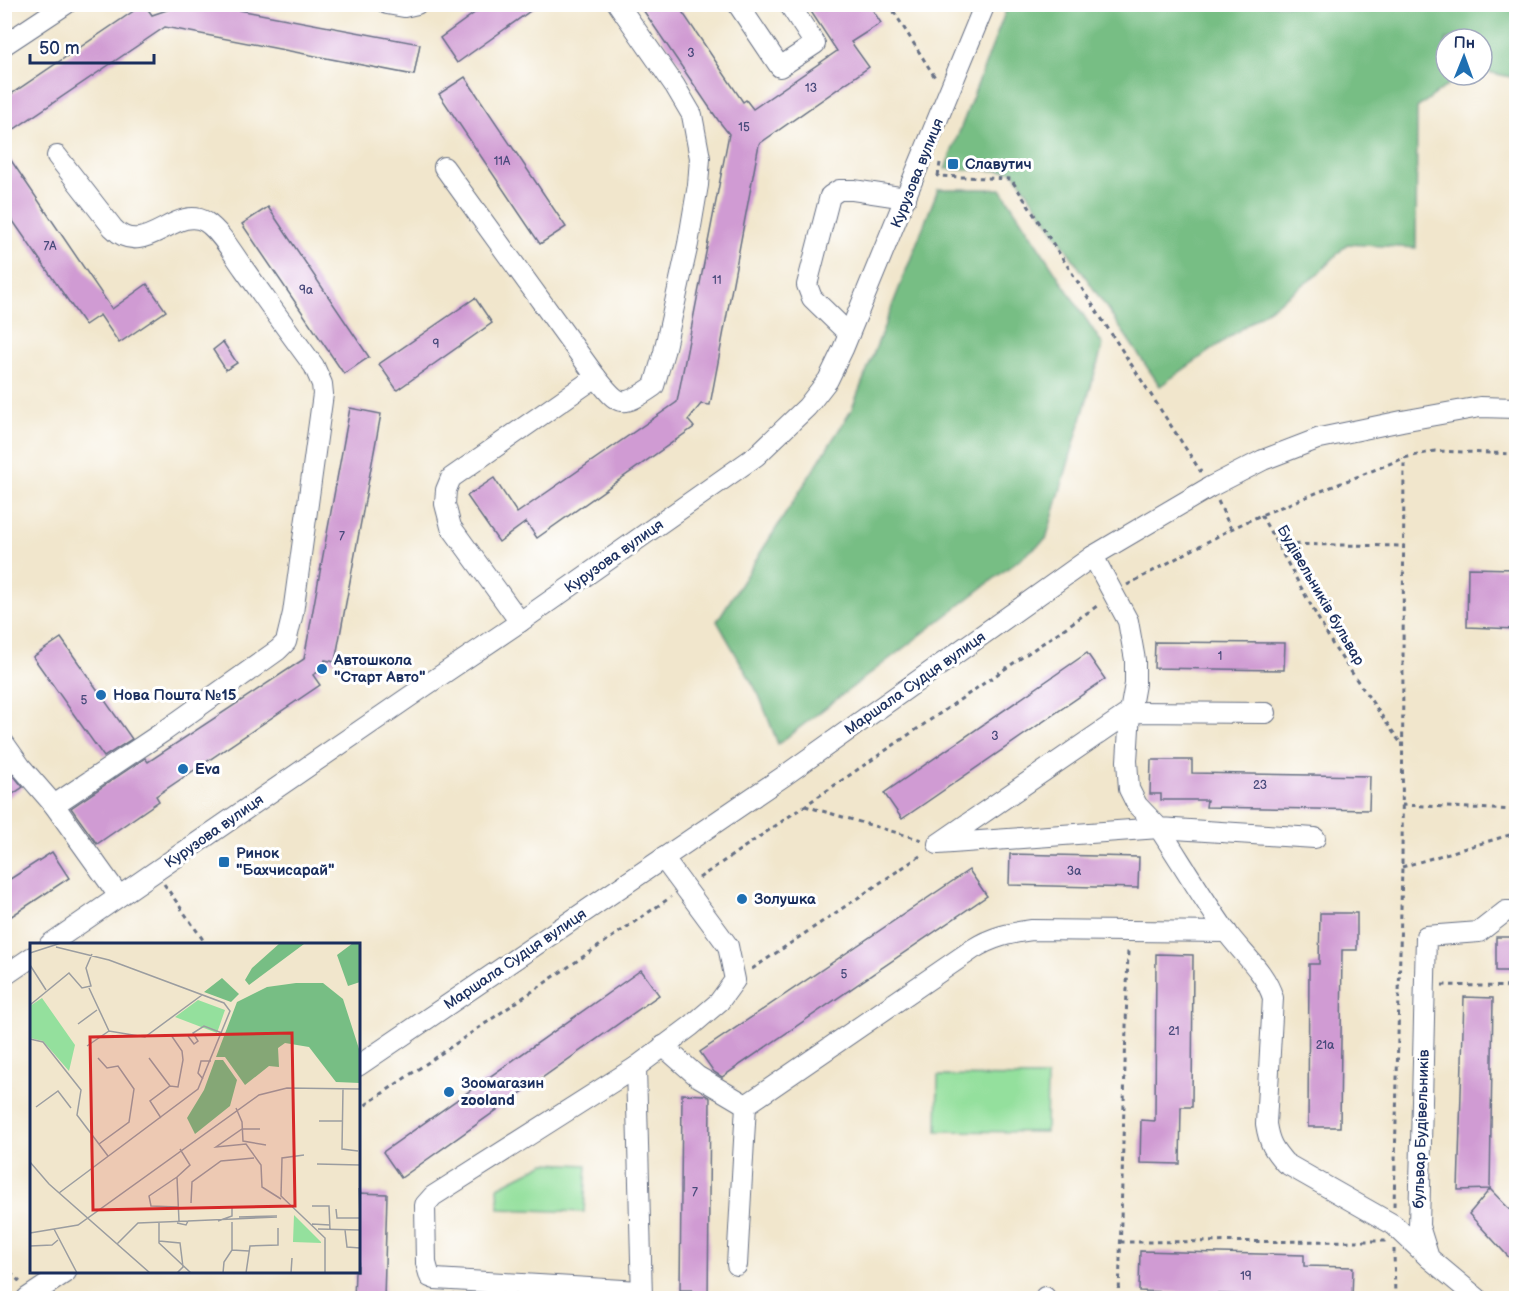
<svg xmlns="http://www.w3.org/2000/svg" width="1521" height="1303" viewBox="0 0 1521 1303" font-family="'Balsamiq Sans',sans-serif">
<style>
.green{fill:#94e09d;stroke:#58887e;stroke-width:1.5}
.forest{fill:#77be84;stroke:#497671;stroke-width:1.5}
.building{fill:#d09bd3}
.lines{fill:none;stroke-linecap:round;stroke-linejoin:round}
.minor-casing{stroke:#666f84;stroke-width:22}
.path{stroke:#666f84;stroke-width:3;stroke-dasharray:4.5 4.5;stroke-linecap:butt}
.minor{stroke:#fff;stroke-width:20}
.poi-dot{fill:#1f6fb2;stroke:#fff;stroke-width:2}
.labels{text-anchor:middle;stroke-width:6;stroke-linejoin:round;paint-order:stroke}
.number-label{font-size:12px;fill:#484a7b}
.poi-label{font-size:15px;font-weight:bold;fill:#1b2f5e;stroke:#fff;text-anchor:start}
.street-label{font-size:15px;fill:#1b2f5e;stroke:#fff}
.inset-road{fill:none;stroke:#9b9da0;stroke-width:1.5}
.view{fill:#d62828;fill-opacity:0.15;stroke:#d62828;stroke-width:3}
.inset-edge{fill:none;stroke:#1b2f5e;stroke-width:3}
</style>
<rect width="100%" height="100%" fill="#fff"/>
<filter id="ink" filterUnits="userSpaceOnUse"><feTurbulence type="fractalNoise" baseFrequency=".0167" numOctaves="2"/><feDisplacementMap in="SourceGraphic" scale="12" xChannelSelector="R" yChannelSelector="G"/><feConvolveMatrix kernelMatrix="1 2 1 2 8 2 1 2 1" color-interpolation-filters="sRGB"/></filter>
<filter id="wash" filterUnits="userSpaceOnUse"><feTurbulence type="fractalNoise" baseFrequency=".008" numOctaves="4" result="noise"/><feDisplacementMap in="SourceGraphic" scale="24" xChannelSelector="R" yChannelSelector="G"/><feGaussianBlur stdDeviation="1.35" result="paint"/><feColorMatrix in="noise" values="0 0 0 0 0 0 0 0 0 0 0 0 0 0 0 0 0 1.4 0 .05"/><feComposite in="paint" operator="in"/></filter>
<g filter="url(#wash)">
<rect width="100%" height="100%" fill="#f1e6cc"/>
<g class="green">
<polygon points="938,1076 1047,1077 1046,1132 937,1131"/>
<polygon points="545,1163 587,1165 584,1212 499,1209 498,1187"/>
</g>
<g class="forest">
<polygon points="1008,5 1516,5 1516,78 1482,71 1482,39 1446,39 1446,75 1461,75 1417,108 1416,248 1347,244 1317,275 1160,386 1013,171 945,169"/>
<polygon points="938,189 1001,189 1103,345 1046,539 778,744 759,695 717,621 851,411"/>
</g>
<g id="blocks">
<g class="building">
<polygon points="144,4 152,15 170,9 171,4 207,4 420,44 414,75 165,27 4,136 4,99"/>
<polygon points="487,4 540,4 457,63 440,38"/>
<polygon points="639,4 677,4 743,102 746,100 753,109 837,51 806,4 869,4 881,23 851,42 869,67 759,144 710,405 701,404 688,420 694,427 537,538 526,522 499,542 467,496 494,478 517,513 677,402 729,134 718,120"/>
<polygon points="465,77 566,227 540,244 439,94"/>
<polygon points="4,150 112,309 147,284 166,311 119,343 100,315 85,325 4,208"/>
<polygon points="268,207 369,357 344,374 242,224"/>
<polygon points="475,298 492,323 397,390 379,364"/>
<polygon points="223,342 237,363 226,370 213,350"/>
<polygon points="350,408 381,414 335,662 325,660 323,669 313,675 320,685 156,796 159,801 97,844 71,808 145,758 148,762 304,659"/>
<polygon points="1468,568 1516,569 1516,629 1467,627"/>
<polygon points="61,638 132,739 104,757 33,657"/>
<polygon points="1155,642 1285,643 1284,670 1154,668"/>
<polygon points="1087,653 1105,679 902,819 884,793"/>
<polygon points="1151,760 1192,760 1192,773 1370,776 1369,810 1206,807 1207,800 1161,800 1161,794 1150,794"/>
<polygon points="4,764 23,787 4,800"/>
<polygon points="52,852 69,878 4,921 4,883"/>
<polygon points="1010,854 1139,857 1138,888 1009,885"/>
<polygon points="969,870 987,896 722,1077 714,1072 700,1052"/>
<polygon points="1320,913 1357,913 1357,950 1342,950 1340,1127 1308,1127 1309,964 1319,964"/>
<rect x="1496" y="937" width="20" height="34"/>
<polygon points="1156,954 1193,955 1192,1107 1181,1107 1180,1164 1140,1163 1141,1120 1155,1121"/>
<polygon points="641,970 659,995 401,1178 383,1152"/>
<polygon points="1464,997 1493,998 1490,1189 1458,1190"/>
<polygon points="682,1094 705,1095 710,1098 708,1299 692,1299 692,1290 680,1290"/>
<polygon points="1490,1189 1516,1216 1516,1265 1469,1214"/>
<polygon points="358,1193 387,1194 384,1299 354,1299 355,1272 358,1272"/>
<polygon points="1140,1251 1304,1255 1304,1266 1353,1267 1352,1299 1139,1291"/>
</g>
</g>
</g>
<g filter="url(#ink)">
<use href="#blocks" fill-opacity="0" stroke="#666f84" stroke-width="1.5"/>
<g class="lines">
<defs>
<g id="minor">
<polyline points="387,4 404,7 417,4"/>
<polyline points="739,6 780,67 815,44 789,4"/>
<polyline points="4,45 66,4"/>
<polyline points="444,167 596,377"/>
<polyline points="849,334 812,298 807,285 830,196 839,190 853,190 906,198"/>
<polyline points="1093,556 1128,621 1135,660 1135,684 1130,712 1127,761 1129,789 1137,805 1159,828 1315,838"/>
<path d="M520,622L451,527L445,504L446,490L451,478L596,377C619,406 621,409 654,386L664,352L688,244L698,185L700,158L692,115L675,86L618,4"/>
<path d="M1266,713L1130,712L938,844L1159,828C1181,862 1202,897 1225,930C1242,954 1265,971 1273,998L1266,1124C1269,1143 1273,1149 1285,1163L1394,1225L1429,1258"/>
<polyline points="4,743 21,767 54,805 119,896"/>
<path d="M54,805L163,732L278,650L286,642L293,613L323,394L322,384L314,366C290,334 267,301 244,269C233,254 221,232 206,222C176,203 144,261 113,228L57,156"/>
<polyline points="50,944 425,686 520,622 756,456 807,407 828,380 843,349 985,4"/>
<polyline points="4,976 32,957"/>
<polyline points="663,1046 697,1076 746,1105"/>
<polyline points="358,1066 784,776 1093,556 1210,487 1263,460 1320,438 1402,421 1480,407 1516,408"/>
<polyline points="636,1067 691,1026 719,1002 735,980 728,946 663,858"/>
<path d="M737,1265L746,1105L973,949C992,937 1010,933 1032,930L1227,932"/>
<polyline points="640,1291 435,1279 430,1277 426,1263 425,1205 433,1196 636,1067 642,1298"/>
<polyline points="27,1298 66,1272"/>
<polyline points="1045,1298 1045,1297"/>
<polyline points="1477,1298 1429,1258 1419,1226 1426,936 1479,932 1506,911 1516,911"/>
</g>
</defs>
<use href="#minor" class="minor-casing"/>
<g class="path">
<polyline points="889,4 936,79"/>
<polyline points="940,163 938,176 1011,179 1201,472"/>
<polyline points="1218,501 1231,529"/>
<polyline points="1261,515 1334,647 1402,745"/>
<polyline points="1277,544 1404,546"/>
<polyline points="1127,585 1231,529 1261,515 1404,458 1435,451 1516,454"/>
<polyline points="1402,805 1516,810"/>
<polyline points="805,806 922,840"/>
<polyline points="1402,867 1516,833"/>
<polyline points="699,878 1100,604"/>
<polyline points="164,884 206,944"/>
<polyline points="752,969 923,854"/>
<polyline points="1442,985 1516,987"/>
<polyline points="358,1110 671,897"/>
<polyline points="1394,1206 1402,867 1404,458"/>
<polyline points="1120,1242 1387,1241"/>
<polyline points="1394,1249 1395,1298"/>
<polyline points="4,1266 21,1283"/>
<polyline points="1119,1298 1128,949"/>
</g>
<use href="#minor" class="minor"/>
</g>
</g>
<g class="poi-dot">
<rect x="947" y="158" width="12" height="12" rx="3"/>
<circle cx="322" cy="669" r="6"/>
<circle cx="101" cy="695" r="6"/>
<circle cx="183" cy="769" r="6"/>
<rect x="218" y="856" width="12" height="12" rx="3"/>
<circle cx="742" cy="899" r="6"/>
<circle cx="449" cy="1092" r="6"/>
</g>
<g class="labels">
<g class="number-label">
<text x="691" y="57">3</text>
<text x="811" y="92">13</text>
<text x="744" y="131">15</text>
<text x="502" y="165">11А</text>
<text x="50" y="250">7А</text>
<text x="717" y="284">11</text>
<text x="306" y="294">9а</text>
<text x="436" y="348">9</text>
<text x="342" y="540">7</text>
<text x="1220" y="660">1</text>
<text x="84" y="704">5</text>
<text x="995" y="740">3</text>
<text x="1260" y="789">23</text>
<text x="1074" y="875">3а</text>
<text x="844" y="978">5</text>
<text x="1174" y="1035">21</text>
<text x="1325" y="1049">21а</text>
<text x="695" y="1196">7</text>
<text x="1246" y="1280">19</text>
</g>
<g class="poi-label">
<text x="965" y="169">Славутич</text>
<text x="334" y="665">Автошкола<tspan x="334" dy="17">"Старт Авто"</tspan></text>
<text x="113" y="700">Нова Пошта №15</text>
<text x="195" y="774">Eva</text>
<text x="236" y="858">Ринок<tspan x="236" dy="17">"Бахчисарай"</tspan></text>
<text x="754" y="904">Золушка</text>
<text x="461" y="1088">Зоомагазин<tspan x="461" dy="17">zooland</tspan></text>
</g>
<g class="street-label">
<text transform="translate(917 173) rotate(-68)" y="5">Курузова вулиця</text>
<text transform="translate(614 556) rotate(-35)" y="5">Курузова вулиця</text>
<text transform="translate(1321 595) rotate(60)" y="5">Будівельників бульвар</text>
<text transform="translate(915 683) rotate(-35)" y="5">Маршала Судця вулиця</text>
<text transform="translate(214 831) rotate(-35)" y="5">Курузова вулиця</text>
<text transform="translate(515 959) rotate(-34)" y="5">Маршала Судця вулиця</text>
<text transform="translate(1421 1129) rotate(-88)" y="5">бульвар Будівельників</text>
</g>
</g>
<g transform="translate(30 943)">
<rect width="330" height="330" fill="#f1e6cc"/>
<path d="M12,55L45,102L39,128L13,98L0,95V63ZM168,57L195,67L187,90L145,74ZM264,272L291,299V300L263,299Z" fill="#94e09d"/>
<path d="M250,0L274,1L219,42L215,37L222,25ZM323,0H330V39L318,43L307,12ZM192,35L209,51L201,59L174,49ZM266,40H293L313,56L330,109V140L306,139L279,104L255,100L248,105L249,124L239,123L215,142L195,114H186L207,59L237,44ZM185,117H193L207,137L200,163L165,191L157,175L174,147Z" fill="#77be84"/>
<path class="inset-road" d="M26,4L79,17L194,60L200,68L168,146L29,250M0,10L31,0M0,22L16,47M59,45L79,88M0,62L39,30L52,45L61,43L56,25L62,11M48,81L67,67M158,93L164,101L168,98L163,90L174,83L192,90M0,96L13,99L51,147L47,172L78,213M57,103L79,88L115,94L172,52M68,115L77,125L88,123L104,146L99,179L69,201M119,115L140,143M173,136L168,130L171,118H181M313,146L312,206L328,208M6,164L28,148L41,165M206,165L212,179L213,198L236,202M131,175L120,158L140,143L148,144L153,117L152,108L141,92M289,178H312M230,186H212L186,204L216,201L231,222L232,244L251,256M274,212L252,215L251,253L295,295V330M0,219L19,241L120,330M287,221L330,222M147,234L160,222L150,206M329,245L330,275M161,260L162,239L191,218L224,215M282,263H299L300,287M148,264L121,263L119,253L147,234L149,278M306,266L307,275H329M209,274L247,273M158,278L247,274M188,278L202,273V264M129,279V300L161,330M202,279V307L219,308M282,281L300,282M24,286L47,330M288,286L330,287M315,287L317,304L330,305M0,290L48,282L229,152L257,145L330,146M129,298L150,300L153,324L147,330M87,301L108,280L158,278L156,282L147,280M0,303L22,302L28,297M262,315L261,330H270M193,330L194,319L202,307M216,330L220,303L248,302V285M235,330H261"/>
<path class="view" d="M262,90L265,263L63,267L60,94Z"/>
<rect width="330" height="330" class="inset-edge"/>
</g>
<rect width="1521" height="1303" fill="none" stroke="#fff" stroke-width="24"/>
<g transform="translate(1464 57) rotate(1)"><circle r="28" fill="#ffffff" stroke="#a4acbf" stroke-width="1.5"/>
<path d="M0-4.5L10 22L0 15L-10 22Z" fill="#1f6fb2"/>
<text y="-9" font-size="16" font-weight="bold" text-anchor="middle" fill="#1b2f5e">Пн</text>
</g>
<path d="M30 54v9h124v-9" fill="none" stroke="#1b2f5e" stroke-width="3"/>
<text x="39" y="54" font-size="18" fill="#1b2f5e" stroke="#ffffff" stroke-width="4.5" paint-order="stroke">50 m</text>
</svg>
